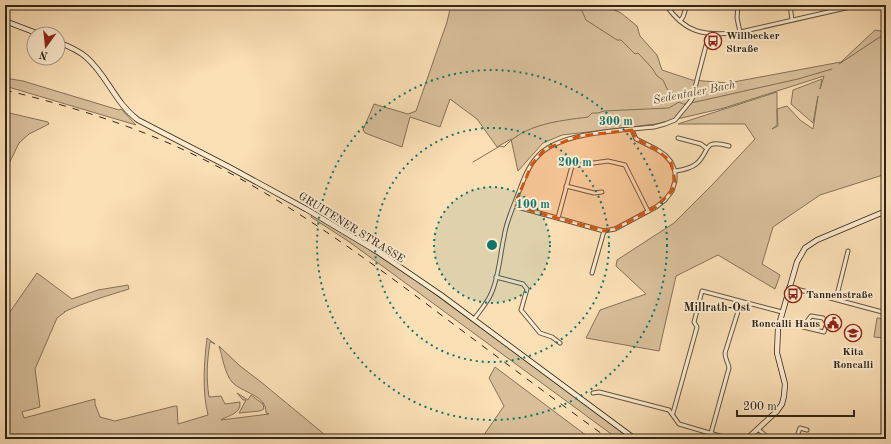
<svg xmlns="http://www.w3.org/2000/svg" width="891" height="444" viewBox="0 0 891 444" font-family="'Old Standard TT',serif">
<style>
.green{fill:#d8bf9a;stroke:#84725a}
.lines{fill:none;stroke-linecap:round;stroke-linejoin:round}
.stream{stroke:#806f57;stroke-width:1}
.street-casing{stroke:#635440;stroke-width:5}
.secondary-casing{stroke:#302519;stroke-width:6}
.street{stroke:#fceacf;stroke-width:3}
.secondary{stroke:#fceacf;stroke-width:4.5}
.rail{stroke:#302519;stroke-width:1;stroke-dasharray:7 7;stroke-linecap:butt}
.marked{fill:#d6540d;fill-opacity:0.2;stroke:#d6540d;stroke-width:3;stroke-dasharray:8 5;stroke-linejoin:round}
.ring{fill:none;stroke:#0f766e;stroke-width:2;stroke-dasharray:2 4}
.labels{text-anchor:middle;stroke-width:4;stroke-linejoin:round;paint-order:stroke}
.poi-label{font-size:11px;font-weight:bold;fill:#302519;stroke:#fceacf;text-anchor:start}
.street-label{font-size:11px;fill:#302519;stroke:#fceacf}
.water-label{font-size:12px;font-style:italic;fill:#5f503d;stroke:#fceacf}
.neighbourhood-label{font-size:12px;font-weight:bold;fill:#302519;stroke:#fceacf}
.centre{fill:#0f766e;stroke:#fceacf;stroke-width:2}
.ring-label{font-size:12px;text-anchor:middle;font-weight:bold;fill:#0f766e;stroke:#fceacf;stroke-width:4;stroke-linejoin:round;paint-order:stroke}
</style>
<rect width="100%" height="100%" fill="#fbdfb5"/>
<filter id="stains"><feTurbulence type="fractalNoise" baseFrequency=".005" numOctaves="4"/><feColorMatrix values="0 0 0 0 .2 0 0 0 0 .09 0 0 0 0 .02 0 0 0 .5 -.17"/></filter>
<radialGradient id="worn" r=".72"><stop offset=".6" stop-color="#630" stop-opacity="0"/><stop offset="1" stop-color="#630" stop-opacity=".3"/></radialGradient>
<g class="green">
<polygon points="451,5 604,5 621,13 637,26 640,36 657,55 662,70 692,80 728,83 841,62 875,30 886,32 886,174 820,195 773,227 762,264 780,275 775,289 718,255 676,276 659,351 586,338 600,310 646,294 616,266 617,260 674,223 712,185 755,139 745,124 678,124 777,92 777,125 772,129 778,126 777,109 787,106 800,120 813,129 818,96 813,123 791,104 793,90 822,79 820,89 824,76 724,108 656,124 562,135 543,143 518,171 511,139 497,147 477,119 450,99 440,127 410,117 402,147 365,133 363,130 374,104 408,114 416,111 447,22"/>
<polygon points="5,78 23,81 119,110 121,109 136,125 5,86"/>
<polygon points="5,112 48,122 49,124 29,134 19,143 5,172"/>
<polygon points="312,214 353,239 420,283 632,439 618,439 385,268 348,241 311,217"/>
<path d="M37,273L72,299L98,290L128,285L129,289C107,296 85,302 64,312H65L57,318L35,369L40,407L22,412L24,418L95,399V404L100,417L115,421L175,406H177L178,424L208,415C202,390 204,364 207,338L215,344L211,342H210C207,362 206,377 209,397L221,396L225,404L240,402C241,414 229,415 221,420L269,414L266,413C267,395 242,393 232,382C224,372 223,358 219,346L240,366L261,382L330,439H6L5,319Z"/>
<polygon points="877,318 886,319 885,338 874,337"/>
<polygon points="495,367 591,439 481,439 504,406 489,378"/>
<polygon points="237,393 248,400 251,395 263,404 264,409 260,411 239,413 246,400 243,400"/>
</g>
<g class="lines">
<g class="stream">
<path d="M573,5L574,7H579L582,11L586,20L617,40H621L635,54L638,53L652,68L657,76L663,80L669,93C681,91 681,96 690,99"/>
<polyline points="839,64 886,33"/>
<polyline points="691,103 798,79 832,69"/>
<path d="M473,162L500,146L504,147C525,124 558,121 588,117L592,113H598L604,111L669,108L679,102L683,104H686"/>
</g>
<defs>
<g id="street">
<path d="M666,5C685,33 704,36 736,33L859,5"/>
<polyline points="738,5 737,18 740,32"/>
<polyline points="790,5 792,20"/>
<polyline points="680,21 683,17 687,5"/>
<polyline points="678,138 701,144 706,148"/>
<path d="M675,171C682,170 690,169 696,164C711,152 701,138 729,146"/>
<polyline points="566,186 594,193 602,192"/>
<polyline points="514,206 604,231 615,229 656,207 665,200 672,191 675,181 675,171 671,162 665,155 656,149 636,139 632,130"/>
<polyline points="558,218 572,166 608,161 625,165 648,211"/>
<polyline points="592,273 604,231"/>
<polyline points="496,277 523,284 527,289 521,310 540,333 552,337 560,343"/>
<polyline points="789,287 886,313"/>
<polyline points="836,299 848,251"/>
<polygon points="811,316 823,318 827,323 824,332 803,327"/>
<path d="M474,319C480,311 487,303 491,294C499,277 500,255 504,237C506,222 513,208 518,194C523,181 528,166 538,156C559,132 623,130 654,127L665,124L675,120L689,103L692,99L709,34"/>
<polyline points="593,393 599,392 669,410 679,424 730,439"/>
<polyline points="673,413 697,327 694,322 702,291 782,312"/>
<polyline points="758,429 767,437 773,439"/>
<path d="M711,433L729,368C728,362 725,359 725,353L741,302"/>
<polyline points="796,439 800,428 807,430"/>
</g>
<g id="secondary">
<polyline points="5,21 39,34"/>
<path d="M58,42C68,46 78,50 86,57C107,75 115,103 138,120L229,167L306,209L378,252L441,295L635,439"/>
<polyline points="747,439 777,411 782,404 784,396 785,384 777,353 778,328 797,262 805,248 817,240 886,211"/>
</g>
</defs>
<use href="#street" class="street-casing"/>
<use href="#secondary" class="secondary-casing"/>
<use href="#street" class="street"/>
<use href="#secondary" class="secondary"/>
<path class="rail" d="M5,90C62,104 119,121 173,145C263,185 345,243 424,302C485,348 547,394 609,439"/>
</g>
<path class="marked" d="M632,130L636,139L656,149L671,162L675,181L672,191L656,207L615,229L604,231L514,206L532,164L545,149L579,136Z"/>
<circle cx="492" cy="245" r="58" fill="#0f766e" fill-opacity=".12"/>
<g class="ring">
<circle cx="492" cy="245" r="58"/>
<circle cx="492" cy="245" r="117"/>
<circle cx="492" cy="245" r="175"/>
</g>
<defs>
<symbol id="bus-ring" viewBox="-11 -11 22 22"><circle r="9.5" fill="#fceacf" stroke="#8f2418" stroke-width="1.5"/><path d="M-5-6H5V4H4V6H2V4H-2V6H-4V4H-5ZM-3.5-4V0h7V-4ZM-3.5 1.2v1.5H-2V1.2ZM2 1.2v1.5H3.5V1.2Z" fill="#8f2418"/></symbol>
<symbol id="civic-ring" viewBox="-11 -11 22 22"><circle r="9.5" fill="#fceacf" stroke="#8f2418" stroke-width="1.5"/><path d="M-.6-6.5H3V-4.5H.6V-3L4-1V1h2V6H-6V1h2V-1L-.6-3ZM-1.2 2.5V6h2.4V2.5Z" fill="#8f2418"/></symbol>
<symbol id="school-ring" viewBox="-11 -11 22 22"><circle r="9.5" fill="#fceacf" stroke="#8f2418" stroke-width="1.5"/><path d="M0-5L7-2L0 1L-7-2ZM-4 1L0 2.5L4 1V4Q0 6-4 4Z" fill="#8f2418"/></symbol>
</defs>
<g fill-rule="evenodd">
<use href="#bus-ring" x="703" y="31" width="20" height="20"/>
<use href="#bus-ring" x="783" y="284" width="20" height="20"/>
<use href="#civic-ring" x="823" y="313" width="20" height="20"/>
<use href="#school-ring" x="843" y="323" width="20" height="20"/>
</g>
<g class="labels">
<g class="poi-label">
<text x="726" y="39">Willbecker<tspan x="726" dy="13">Straße</tspan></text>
<text x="806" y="298">Tannenstraße</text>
<text x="820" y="327" text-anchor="end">Roncalli Haus</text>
<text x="853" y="355" text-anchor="middle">Kita<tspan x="853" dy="13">Roncalli</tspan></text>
</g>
<g class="street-label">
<text transform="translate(352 227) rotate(32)" y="4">GRUITENER STRASSE</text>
</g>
<g class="water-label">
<text transform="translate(694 92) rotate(-11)" y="4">Sedentaler Bach</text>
</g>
<g class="neighbourhood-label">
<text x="717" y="311">Millrath-Ost</text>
</g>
</g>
<circle cx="492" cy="245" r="6" class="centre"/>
<g class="ring-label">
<text x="616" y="125">300 m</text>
<text x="575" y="166">200 m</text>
<text x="533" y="208">100 m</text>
</g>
<rect width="891" height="444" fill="none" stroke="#fbdfb5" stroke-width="20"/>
<rect x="6" y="6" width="879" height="432" fill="none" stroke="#302519" stroke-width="2"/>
<rect x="10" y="10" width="871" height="424" fill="none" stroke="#302519"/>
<g transform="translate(46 46) rotate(195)"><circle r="19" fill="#fceacf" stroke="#aa9b86"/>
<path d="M0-3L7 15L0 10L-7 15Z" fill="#8f2418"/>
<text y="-6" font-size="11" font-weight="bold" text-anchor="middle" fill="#302519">N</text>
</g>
<path d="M737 410v6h117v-6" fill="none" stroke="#302519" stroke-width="2"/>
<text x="743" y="410" font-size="12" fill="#302519" stroke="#fceacf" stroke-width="3" paint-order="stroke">200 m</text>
<rect width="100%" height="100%" filter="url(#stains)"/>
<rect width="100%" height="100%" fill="url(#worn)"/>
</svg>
